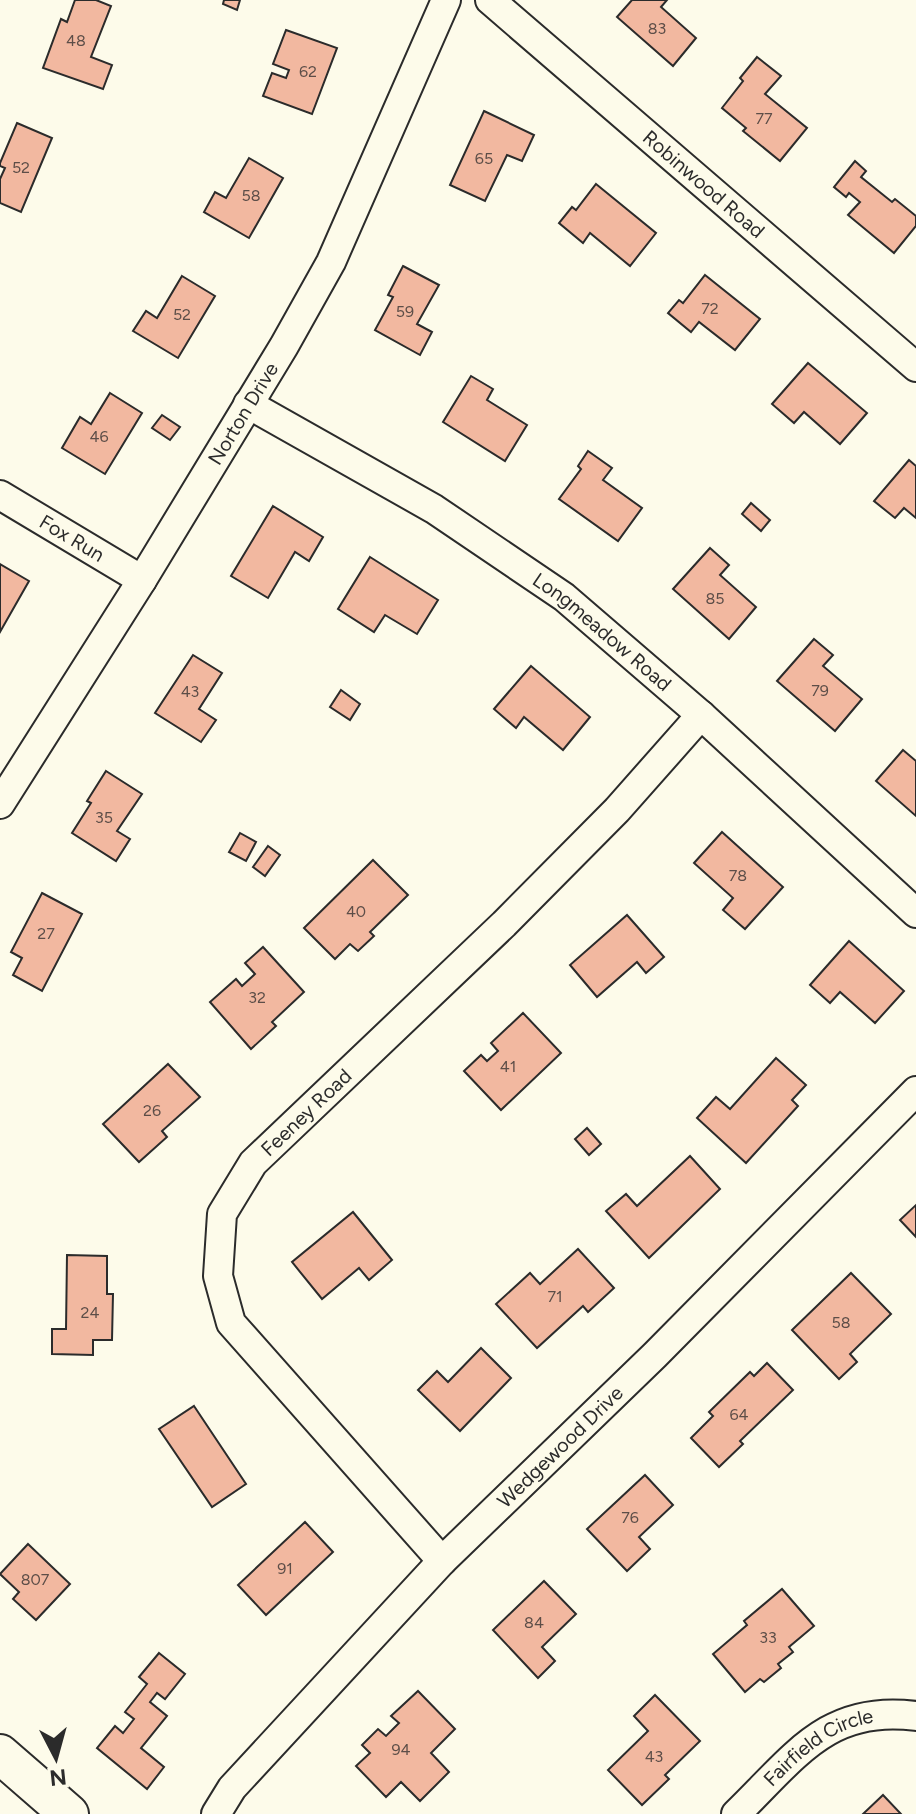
<svg xmlns="http://www.w3.org/2000/svg" width="916" height="1814" viewBox="0 0 916 1814" font-family="Figtree,sans-serif">
<style>
.building{fill:#f2b8a0;stroke:#2b2b2b;stroke-width:2}
.lines{fill:none;stroke-linecap:round;stroke-linejoin:round}
.minor-casing{stroke:#2b2b2b;stroke-width:32}
.secondary-casing{stroke:#2b2b2b;stroke-width:42}
.minor{stroke:#fdfbea;stroke-width:28}
.secondary{stroke:#fdfbea;stroke-width:38}
.labels{text-anchor:middle;stroke-width:6;stroke-linejoin:round;paint-order:stroke}
.number-label{font-size:16px;fill:#5d4e48}
.street-label{font-size:20px;fill:#2b2b2b;stroke:#fdfbea}
</style>
<rect width="100%" height="100%" fill="#fdfbea"/>
<g class="building">
<polygon points="75,0 96,0 111,6 91,57 112,65 103,89 43,68 61,19 67,22"/>
<polygon points="224,0 240,0 237,10 223,4"/>
<polygon points="632,0 667,0 661,7 696,38 673,66 617,17"/>
<polygon points="286,30 337,48 312,114 263,96 272,73 286,78 289,70 273,64"/>
<polygon points="757,57 781,76 765,94 807,128 780,161 743,131 746,128 722,108 743,81 740,78"/>
<polygon points="484,111 534,135 522,161 507,155 485,201 450,185"/>
<polygon points="17,123 52,138 21,212 0,203 0,179 5,168 0,166 0,163"/>
<polygon points="249,158 283,178 249,238 204,212 215,192 226,198"/>
<polygon points="855,161 866,171 861,177 892,202 895,199 916,216 916,226 894,253 848,215 860,202 849,193 846,197 834,187"/>
<polygon points="596,184 656,233 630,266 590,233 583,243 559,223 572,207 576,210"/>
<polygon points="403,266 439,285 417,324 432,332 420,355 375,330 393,297 388,295"/>
<polygon points="705,275 760,319 735,350 699,322 691,332 668,313 679,300 683,303"/>
<polygon points="182,276 215,296 178,358 133,331 146,311 157,318"/>
<polygon points="808,363 867,413 840,444 804,412 794,423 772,404"/>
<polygon points="471,376 493,389 487,400 527,425 505,461 443,422"/>
<polygon points="110,393 142,413 105,474 62,448 80,417 91,424"/>
<polygon points="162,415 180,427 170,440 152,428"/>
<polygon points="588,451 612,468 603,480 642,508 618,541 559,499 581,469 578,466"/>
<polygon points="909,460 916,466 916,518 904,508 895,518 874,501"/>
<polygon points="751,503 770,520 761,531 742,514"/>
<polygon points="273,506 323,537 309,561 295,552 268,598 231,576"/>
<polygon points="710,548 729,565 720,575 756,607 729,639 673,589"/>
<polygon points="370,557 438,600 417,634 385,615 374,632 338,609"/>
<polygon points="0,564 29,581 0,632"/>
<polygon points="814,639 833,655 823,666 862,699 835,731 777,681"/>
<polygon points="193,655 222,673 199,709 216,720 201,742 155,713"/>
<polygon points="531,666 590,717 563,750 524,717 516,728 494,709"/>
<polygon points="341,690 360,704 350,720 330,707"/>
<polygon points="903,750 916,761 916,816 876,781"/>
<polygon points="106,771 142,794 117,831 130,839 116,861 72,833 91,803 87,801"/>
<polygon points="722,832 783,887 745,929 723,910 733,898 694,863"/>
<polygon points="240,833 256,842 246,861 229,852"/>
<polygon points="268,846 280,855 265,876 253,867"/>
<polygon points="373,860 408,895 370,932 374,936 358,951 350,944 335,959 304,928"/>
<polygon points="42,893 82,914 42,991 13,975 22,958 11,952"/>
<polygon points="627,915 664,957 646,973 637,962 597,997 570,965"/>
<polygon points="849,941 904,991 875,1023 840,992 830,1003 810,985"/>
<polygon points="263,947 304,992 272,1022 276,1026 251,1049 210,1002 236,979 242,986 255,974 245,963"/>
<polygon points="523,1013 561,1053 501,1110 464,1071 481,1055 487,1061 498,1051 491,1043"/>
<polygon points="776,1058 806,1085 792,1100 798,1106 746,1163 697,1118 716,1097 730,1109"/>
<polygon points="168,1064 200,1097 162,1131 167,1137 139,1162 103,1124"/>
<polygon points="587,1128 601,1144 589,1155 575,1139"/>
<polygon points="690,1156 720,1189 649,1258 606,1211 626,1194 637,1206"/>
<polygon points="916,1205 916,1237 900,1220"/>
<polygon points="353,1212 392,1260 369,1280 359,1268 322,1299 292,1262"/>
<polygon points="578,1249 614,1288 588,1312 583,1306 537,1348 496,1304 530,1273 540,1284"/>
<polygon points="67,1255 107,1256 107,1294 113,1294 112,1340 93,1340 93,1355 52,1354 52,1329 66,1329"/>
<polygon points="851,1273 891,1314 850,1354 857,1362 839,1379 792,1330"/>
<polygon points="481,1348 511,1378 460,1431 418,1390 437,1371 448,1382"/>
<polygon points="767,1363 793,1390 740,1441 743,1444 719,1467 691,1438 713,1416 709,1412 750,1372 754,1376"/>
<polygon points="194,1406 246,1484 212,1507 159,1429"/>
<polygon points="645,1475 673,1505 639,1537 650,1549 627,1571 587,1529"/>
<polygon points="305,1522 333,1552 266,1615 238,1585"/>
<polygon points="28,1544 70,1584 36,1620 13,1599 19,1592 0,1574"/>
<polygon points="544,1581 576,1614 542,1647 555,1661 538,1678 493,1630"/>
<polygon points="782,1589 814,1626 789,1647 793,1652 778,1664 781,1668 764,1682 760,1679 745,1692 713,1654 747,1625 744,1621"/>
<polygon points="159,1653 185,1674 165,1699 157,1693 150,1702 167,1716 141,1748 164,1767 147,1789 97,1748 115,1726 123,1733 134,1719 125,1712 147,1684 139,1677"/>
<polygon points="418,1691 455,1729 431,1753 449,1772 420,1801 401,1782 386,1797 356,1766 370,1753 362,1745 378,1729 386,1736 399,1723 391,1716"/>
<polygon points="655,1695 700,1741 665,1775 669,1779 642,1805 608,1770 648,1731 634,1716"/>
<polygon points="883,1795 901,1814 863,1814"/>
</g>
<g class="lines">
<defs>
<g id="minor">
<path id="s1" d="M490,0L916,367"/>
<path id="s2" d="M248,404L434,509L564,597L701,715L916,913"/>
<path id="s3" d="M0,495L142,580"/>
<path id="s4" d="M0,804L142,580L284,346L331,262L446,0"/>
<path id="s5" d="M442,1561L231,1323L218,1276L222,1214L253,1163L504,924L617,810L701,715"/>
<path id="s6" d="M216,1814L232,1788L442,1561L655,1355L916,1091"/>
<path id="s7" d="M736,1814C794,1758 827,1704 916,1716"/>
</g>
<polyline id="secondary" points="0,1754 69,1814"/>
</defs>
<use href="#minor" class="minor-casing"/>
<use href="#secondary" class="secondary-casing"/>
<use href="#minor" class="minor"/>
<use href="#secondary" class="secondary"/>
</g>
<g class="labels">
<g class="number-label">
<text x="657" y="34">83</text>
<text x="76" y="46">48</text>
<text x="308" y="77">62</text>
<text x="764" y="124">77</text>
<text x="484" y="164">65</text>
<text x="21" y="173">52</text>
<text x="251" y="201">58</text>
<text x="710" y="314">72</text>
<text x="405" y="317">59</text>
<text x="182" y="320">52</text>
<text x="99" y="442">46</text>
<text x="715" y="604">85</text>
<text x="820" y="696">79</text>
<text x="190" y="697">43</text>
<text x="104" y="823">35</text>
<text x="738" y="881">78</text>
<text x="356" y="917">40</text>
<text x="46" y="939">27</text>
<text x="257" y="1003">32</text>
<text x="508" y="1072">41</text>
<text x="152" y="1116">26</text>
<text x="555" y="1302">71</text>
<text x="90" y="1318">24</text>
<text x="841" y="1328">58</text>
<text x="739" y="1420">64</text>
<text x="630" y="1523">76</text>
<text x="285" y="1574">91</text>
<text x="35" y="1585">807</text>
<text x="534" y="1628">84</text>
<text x="768" y="1643">33</text>
<text x="401" y="1755">94</text>
<text x="654" y="1762">43</text>
</g>
<g class="street-label">
<text dy="7" stroke="none"><textPath href="#s1" startOffset="282">Robinwood Road</textPath></text>
<text dy="7" stroke="none"><textPath href="#s4" startOffset="460">Norton Drive</textPath></text>
<text dy="7" stroke="none"><textPath href="#s3" startOffset="84">Fox Run</textPath></text>
<text dy="7" stroke="none"><textPath href="#s2" startOffset="422">Longmeadow Road</textPath></text>
<text dy="7" stroke="none"><textPath href="#s5" startOffset="562">Feeney Road</textPath></text>
<text dy="7" stroke="none"><textPath href="#s6" startOffset="504">Wedgewood Drive</textPath></text>
<text dy="7" stroke="none"><textPath href="#s7" startOffset="108">Fairfield Circle</textPath></text>
</g>
</g>
<g transform="translate(56 1758) rotate(174)" stroke="#fdfbea" stroke-width="6" paint-order="stroke">
<path d="M0-6L14 30L0 20L-14 30Z" fill="#2b2b2b"/>
<text y="-12" font-size="22" font-weight="bold" text-anchor="middle" fill="#2b2b2b">N</text>
</g>
</svg>
